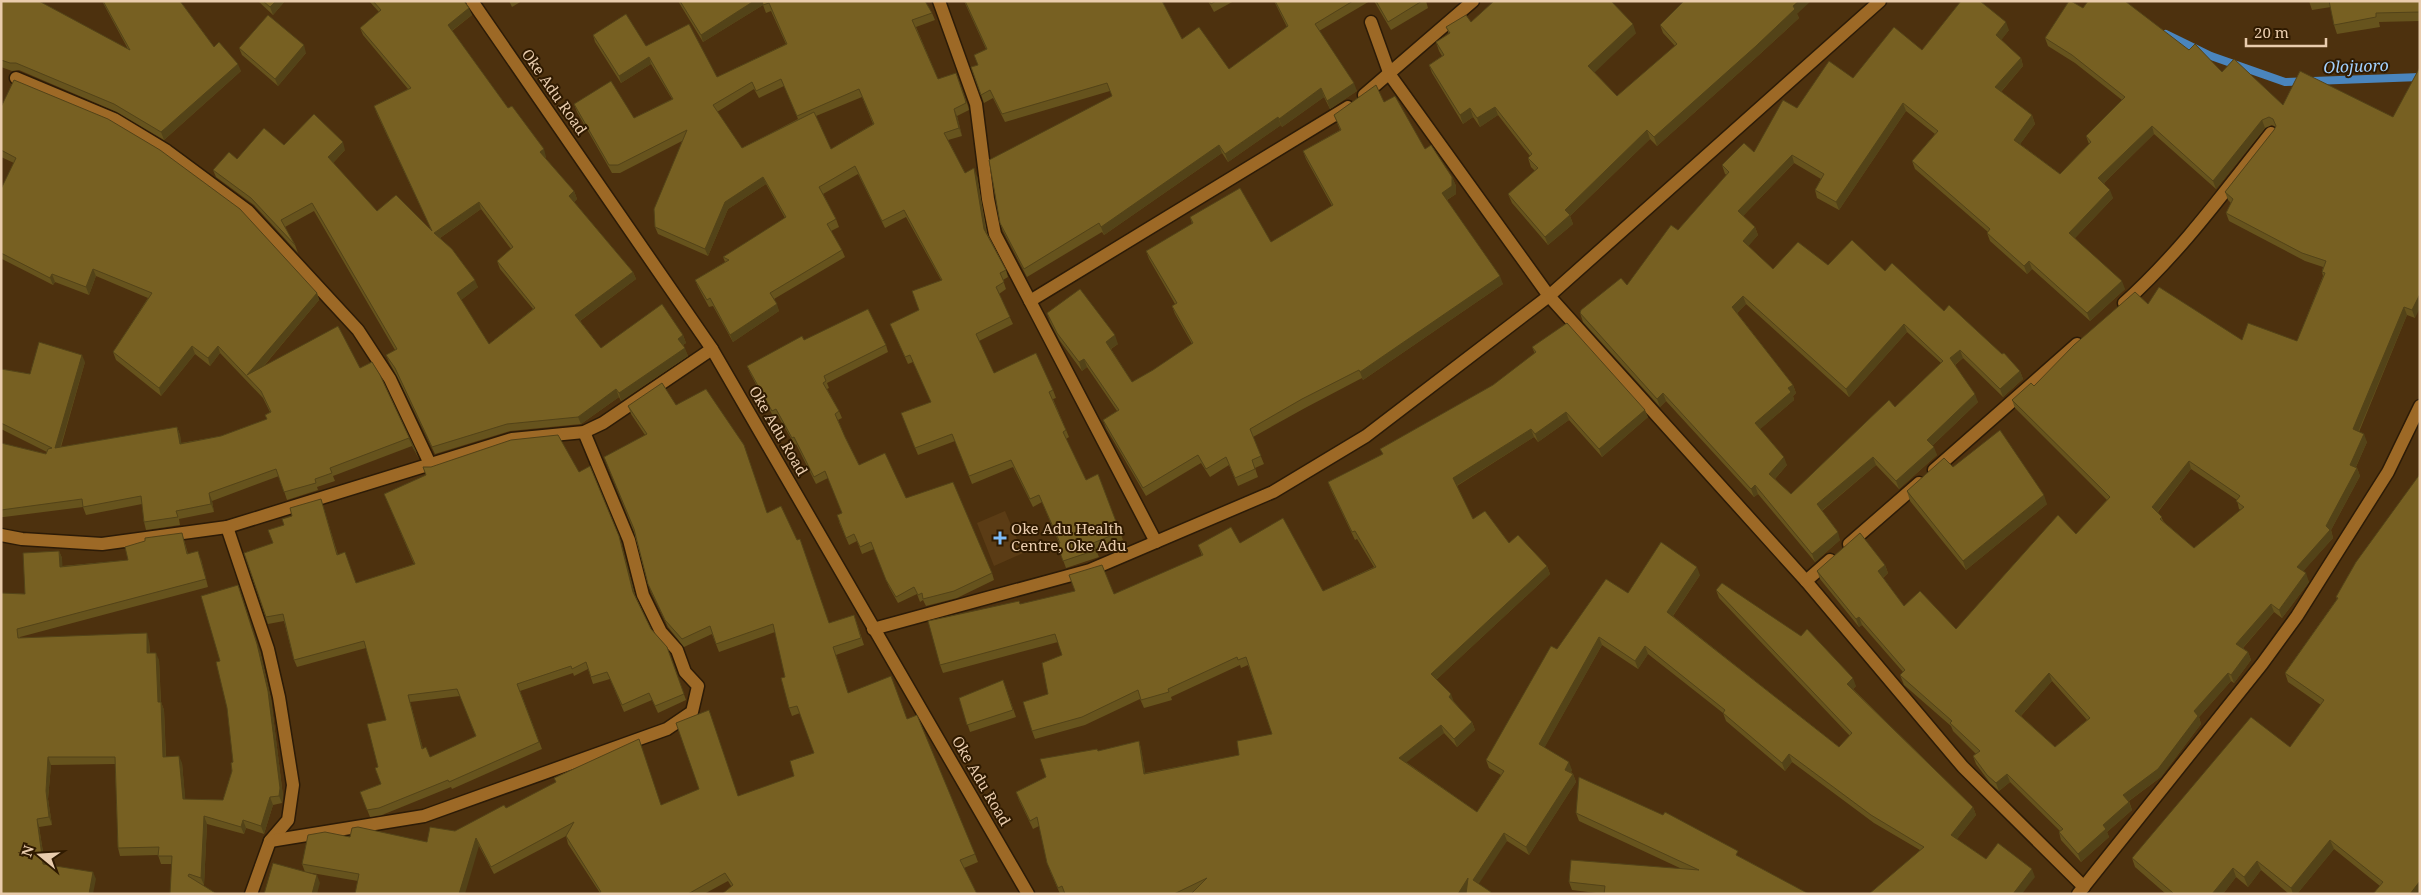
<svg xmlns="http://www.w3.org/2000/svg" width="2421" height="895" viewBox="0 0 2421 895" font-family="'Noto Serif',serif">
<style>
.built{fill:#5b3c15}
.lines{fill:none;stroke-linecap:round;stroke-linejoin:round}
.stream{stroke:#4a85bd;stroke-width:8}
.minor-casing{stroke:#2c1b07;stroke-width:15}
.tertiary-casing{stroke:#2c1b07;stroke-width:15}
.minor{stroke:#9d6926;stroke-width:12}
.tertiary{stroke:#9d6926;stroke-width:12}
.wall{fill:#66531d;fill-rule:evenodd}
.shaded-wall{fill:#534318}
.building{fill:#776022;stroke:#534318;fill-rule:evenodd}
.poi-dot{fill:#7ebdf9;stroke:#2f1a00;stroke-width:2}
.labels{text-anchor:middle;stroke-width:4;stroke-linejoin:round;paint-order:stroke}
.street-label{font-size:15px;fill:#e9ccad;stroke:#2f1a00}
.poi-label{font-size:15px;fill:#e9ccad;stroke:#2f1a00;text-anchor:start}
.water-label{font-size:16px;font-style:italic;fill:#a1d0fe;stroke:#2f1a00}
</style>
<rect width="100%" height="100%" fill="#4d310e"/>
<polygon class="built" points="1005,511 1023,553 994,566 977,523"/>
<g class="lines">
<polyline class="stream" points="2166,34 2211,56 2285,82 2420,77"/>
<defs>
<g id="minor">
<polyline points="939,1 976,104 988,199 995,234 1156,542"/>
<polyline points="1371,22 1390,75 1549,296 1806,581 1963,767 2084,887"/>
<polyline points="16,78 114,119 167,151 248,211 358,330 390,379 431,466"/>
<polyline points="1364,95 1473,1"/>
<polyline points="1030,301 1348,107"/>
<path d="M2124,303C2180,253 2225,191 2271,133"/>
<polyline points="1934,470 2077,344"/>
<polyline points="227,527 268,649 279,697 293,785 288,820 270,841 251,894"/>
<polyline points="1,535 22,539 102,544 227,527 512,439 584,432 603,423 712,349"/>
<polyline points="1849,544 1919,483"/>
<polyline points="1806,581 1830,560"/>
<polyline points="873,629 1090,570 1273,492 1366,436 1549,296 1880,1"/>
<polyline points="270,841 424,816 667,729 692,712 698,686 685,672 677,650 661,632 643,595 629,540 584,432"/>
<polyline points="2078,894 2262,664 2297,616 2388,472 2420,406"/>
</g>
<polyline id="tertiary" points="472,1 712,349 1028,894"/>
</defs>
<use href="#minor" class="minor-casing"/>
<use href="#tertiary" class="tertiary-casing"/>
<use href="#minor" class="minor"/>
<use href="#tertiary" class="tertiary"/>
</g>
<g class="wall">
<polygon points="1,1 128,49 102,1 180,1 214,47 241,71 164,140 117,112 19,70 12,71 1,67"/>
<polygon points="258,1 285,1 273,15"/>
<path d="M369,1H464L472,15L452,31L508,108L546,157L545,158L574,191L577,199L574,202L633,272L636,279L580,321L601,348L683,335L686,343L683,345L688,356L621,401L619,397L581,424L510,431L435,454L397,376L389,362L386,355L395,350L314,211L285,227L295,245L298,253L254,205L216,177L213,170L237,159L284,145L345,150L333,163L377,211L431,229L377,114L374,106L408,89L363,35L360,28L379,12ZM481,209L511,249L497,261L500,269L533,309L489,344L461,300L478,287L440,238Z"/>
<polygon points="509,1 522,1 512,7"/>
<path d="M678,1H925L932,13L935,20L916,27L938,79L956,73L968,106L969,110L957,116L962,136L948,140L965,173L977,176L987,233L1006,270L1008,277L1003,280L1006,289L999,294L1013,324L979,341L994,373L1053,390L1056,398L1053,399L1069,437L1066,439L1086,480L1098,474L1123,540L1096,550L1099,557L1066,568L1057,544L1059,543L1042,502L1033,507L1013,467L972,484L955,441L918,455L901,413L931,402L913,362L908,364L890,324L919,310L941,280L906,217L885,228L858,174L823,194L836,219L839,227L831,231L842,250L845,257L774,299L779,311L733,342L713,306L709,307L698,287L695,280L725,262L723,257L785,218L766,184L728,209L708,256L658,234L655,227L682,141L620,173H612L577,112L574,104L634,118L672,99L651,64L621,83L595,42L593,35L646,46L717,77L786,44L771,11L766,13L763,5L703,42ZM784,86L798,119L742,148L717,112L754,89L759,98ZM862,97L873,124L831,149L816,116Z"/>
<polygon points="964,1 1162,1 1182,39 1229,69 1287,27 1274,1 1370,1 1319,31 1357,91 1330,109 1324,97 1282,127 1281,125 1228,162 1222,153 1104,235 1102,232 1027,277 1003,231 1000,223 1112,96 1110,91 1005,122 993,98 984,103 971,67 978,65 974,55 986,49"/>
<polygon points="1208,1 1234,1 1214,12"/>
<polygon points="1374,1 1426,1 1428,8 1391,30"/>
<polygon points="2309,1 2420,1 2420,21 2379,22 2380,27 2337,34 2334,25 2331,7 2312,10"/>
<path d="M2083,8L2189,50L2222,72L2283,105L2393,117L2415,318L2407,315L2359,432L2367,442L2356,467L2357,468L2360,476L2331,530L2333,538L2303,571L2309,582L2282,618L2274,612L2243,648L2248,652L2251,660L2234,683L2231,681L2199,717L2201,724L2161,777L2129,801L2132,810L2107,832L2109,837L2081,862L2061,840L2059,832L2060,831L2010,782L1999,791L1990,783L1976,764L1973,756L1976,754L1953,731L1951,726L1904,685L1900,675L1903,672L1862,625L1859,627L1820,579L1817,571L1885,565L1888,573L1883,578L1904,606L1956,629L2076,534L2107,500L2015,408L2012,400L2034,386L2148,304L2242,340L2297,341L2323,276L2322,272L2323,267L2305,261L2229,221L2226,213L2231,203L2228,200L2225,192L2274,130L2276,127L2272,125L2265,128L2216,189L2154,134L2104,183L2113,198L2074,239L2125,289L2090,321L2032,269L2027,274L1990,241L1987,233L1988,232L1915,169L1912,161L1935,134L1906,111L1839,210L1817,198L1815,190L1821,179L1794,163L1743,216L1755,227L1758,235L1748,246L1773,269L1828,265L1885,271L1944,311L2020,371L2023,379L2003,397L1963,358L1955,365L1978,402L1932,446L1937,455L1899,489L1876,465L1822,511L1840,540L1815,562L1758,494L1754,497L1666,401L1660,407L1583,322L1580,313L1627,285L1678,230L1727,175L1725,174L1722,165L1754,152L1797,108L1853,78L1922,50L2009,30L2001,40L2021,58L2023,66L2001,92L2032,115L2035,124L2020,144L2060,174L2089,144L2086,136L2122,100L2075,63L2048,46L2045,38ZM1746,304L1849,397L1907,332L1941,363L1895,407L1791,494L1775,479L1787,465L1760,429L1794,400L1793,396L1796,393L1793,385L1737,313ZM2191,469L2237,500L2239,509L2241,510L2194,548L2164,522L2158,512ZM2052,681L2087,720L2055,747L2021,716Z"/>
<polygon points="1797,14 1799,18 1760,54 1657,146 1650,139 1570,216 1573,224 1548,245 1512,203 1508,194 1535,171 1531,167 1528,158 1530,156 1498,115 1480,127 1473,117 1463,124 1432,73 1429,65 1442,56 1439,51 1436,42 1449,34 1446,27 1471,22 1636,33 1594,72 1617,96 1675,46 1663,33 1660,25"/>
<polygon points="239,48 306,53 278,86 242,55"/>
<polygon points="1384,102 1425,149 1452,177 1456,186 1456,194 1447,200 1503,284 1363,380 1362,378 1305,408 1253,437 1264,464 1255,468 1258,477 1238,486 1229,465 1210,477 1201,463 1146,496 1106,428 1103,420 1117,411 1087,367 1082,371 1060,341 1050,322 1047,313 1118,344 1111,349 1132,382 1153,370 1192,344 1175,314 1172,306 1175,304 1149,259 1146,251 1192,224 1190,217 1271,242 1332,206 1306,159 1303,151 1340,130 1334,115"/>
<polygon points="1,107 317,293 319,300 264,366 360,368 372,362 416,452 419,459 412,446 333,476 335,481 317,487 318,490 287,500 279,476 212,501 214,512 179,519 180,525 146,530 144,522 142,504 86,515 83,507 4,517 1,517 1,443 46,454 47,452 1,429 1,369 30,374 85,362 61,447 177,427 180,435 181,443 221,436 267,419 265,415 270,412 263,398 220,353 210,366 195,354 161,396 116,360 113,352 148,298 96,276 89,295 55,282 53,285 2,259 1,262 1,189 14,163 1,157"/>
<polygon points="886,345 888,352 827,383 829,388 827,389 839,411 842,418 838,420 845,437 859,465 906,498 992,573 994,580 957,598 926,606 923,600 920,602 917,594 898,603 889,587 874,549 862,554 857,541 849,545 839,522 842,513 828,478 816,484 796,444 795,445 778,416 774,418 750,373 747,366"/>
<polygon points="1532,347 1648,417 1602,457 1569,420 1538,442 1534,437 1457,486 1473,519 1509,543 1547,566 1550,574 1436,680 1454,702 1472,722 1475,730 1457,747 1444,733 1406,762 1477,812 1501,775 1489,768 1486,760 1557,649 1628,593 1700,575 1673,616 1839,747 1850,736 1719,598 1716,590 1856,686 1853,689 1973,807 1976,815 1957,839 1986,859 2035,877 1920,850 1874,823 1792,762 1785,771 1726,721 1723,713 1648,654 1638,669 1602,645 1544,748 1572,770 1571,772 1573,774 1576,782 1529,855 1507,841 1466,894 1060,894 1050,871 1039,826 1033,829 1019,800 1016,792 1098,751 1139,741 1141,749 1145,773 1239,755 1272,734 1248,665 1241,668 1240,665 1171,697 1172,700 1144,708 1140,699 1085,725 1035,739 1032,731 1048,694 1062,655 1058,642 943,673 940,665 1114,594 1202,556 1198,545 1240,543 1323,591 1374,567 1357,539 1355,540 1331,490 1328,482 1383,454 1380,449 1493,385 1535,354"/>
<polygon points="676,405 768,513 829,623 854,615 864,645 836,655 848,693 907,719 975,854 978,862 964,868 731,886 728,881 704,894 597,894 600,893 568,844 566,836 494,874 479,846 358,881 306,872 320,883 305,872 302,864 350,837 427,842 455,831 506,808 661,805 739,796 794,776 814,753 800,713 792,716 789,708 785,677 775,632 719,652 712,634 684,647 668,627 651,592 648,584 634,532 604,457 645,435 631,414 628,406"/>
<path d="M423,467L579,472L619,536L621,543L635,595L651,629L667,647L686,700L658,713L652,700L624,712L610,679L593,684L588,669L574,676L573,673L520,691L542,749L452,789L451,787L382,815L370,817L360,792L381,784L378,767L386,720L366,648L297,667L294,660L284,621L268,624L244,553L273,543L284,525L292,516L323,506L338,555L356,583L414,564L384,494L426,475ZM460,696L476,737L430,757L423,749L410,702Z"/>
<polygon points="1953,467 2047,504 1966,570 1910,501 1907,491"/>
<polygon points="182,533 188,554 201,559 208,587 20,637 20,638 149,641 150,653 159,660 161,702 164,710 166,757 182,763 185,799 223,800 232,771 260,651 271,699 283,796 282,803 273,805 264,834 246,828 244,834 207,824 204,885 202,885 170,894 172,864 161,864 158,855 120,856 118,848 115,764 51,765 48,799 52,825 39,827 45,864 96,879 1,894 1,593 25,594 59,551 62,558 62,566 128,560"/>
<polygon points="2356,562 2420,894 2380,886 2334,849 2297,894 2289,894 2261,870 2248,887 2236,877 2223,894 2166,894 2135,867 2132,858 2290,747 2321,705 2288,682 2285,673 2337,599 2336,597"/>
<polygon points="1003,680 1016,717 970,732 959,698"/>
<polygon points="1576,813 1740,857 1809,894 1604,894 1572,890 1569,882 1682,869 1579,821"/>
</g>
<g class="shaded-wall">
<polygon points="276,1 285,1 273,15 270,7"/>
<polygon points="754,1 762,1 763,5 703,42 701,35"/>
<polygon points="1799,1 1811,1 1797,14 1799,18 1760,54 1657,146 1654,137"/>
<polygon points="469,8 472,15 450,32 448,25"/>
<polygon points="2006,22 2009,30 1999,43 1996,35"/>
<polygon points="1633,24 1636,33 1592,75 1588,66"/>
<polygon points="304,45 306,53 278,86 275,79"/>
<polygon points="649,57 651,64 621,83 619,76"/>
<polygon points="2021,58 2023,66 1998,95 1995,87"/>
<polygon points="238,64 241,71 164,140 161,132"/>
<polygon points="1354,83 1357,91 1330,109 1327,101"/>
<polygon points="1321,88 1324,97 1282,127 1279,119"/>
<polygon points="1903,103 1906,111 1839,210 1836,202"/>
<polygon points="1495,107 1498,115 1480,127 1477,118"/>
<polygon points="1470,108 1473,117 1463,124 1460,115"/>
<polygon points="954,109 957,116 962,136 959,128"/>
<polygon points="2032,115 2035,124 2017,148 2014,140"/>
<polygon points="1278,117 1281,125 1228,162 1225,154"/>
<polygon points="2262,120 2265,128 2216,189 2213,181"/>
<polygon points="2152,126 2154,134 2101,186 2098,178"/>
<polygon points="1647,130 1650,139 1570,216 1573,224 1548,245 1545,237 1565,210"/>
<polygon points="343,142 345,150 331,165 328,157"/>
<polygon points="1219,145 1222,153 1104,235 1101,227"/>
<polygon points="544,149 546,157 543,160 540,152"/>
<polygon points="1792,155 1794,163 1740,219 1738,211"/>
<polygon points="974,168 977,176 987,236 984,229"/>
<polygon points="763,177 766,184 728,209 708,256 705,249 725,202"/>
<polygon points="1452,177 1456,186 1456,194 1445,201 1442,193"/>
<polygon points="2110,190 2113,198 2072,241 2069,233"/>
<polygon points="574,191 577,199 572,204 569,196"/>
<polygon points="479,202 481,209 437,240 434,233"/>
<polygon points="1755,227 1758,235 1746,249 1743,241"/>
<polygon points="2029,261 2032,269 2027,274 2024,266"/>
<polygon points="93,269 96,276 89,295 86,287"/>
<polygon points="633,272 636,279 577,323 575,315"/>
<polygon points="52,274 55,282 53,285 50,278"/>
<polygon points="1500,276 1503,284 1363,380 1360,372"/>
<polygon points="475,280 478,287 460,301 457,293"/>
<polygon points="2122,281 2125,289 2090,321 2087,313"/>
<polygon points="317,293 319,300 251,381 247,375"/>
<polygon points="2420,294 2420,308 2415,318 2412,310"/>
<polygon points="1743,296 1746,304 1735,315 1732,307"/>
<polygon points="777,304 779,311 733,342 730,335"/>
<polygon points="2404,307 2407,315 2356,437 2353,429"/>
<polygon points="1904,324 1907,332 1849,397 1846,389"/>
<polygon points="683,335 686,343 681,346 678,339"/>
<polygon points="1115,335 1118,344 1109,350 1106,342"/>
<polygon points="192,346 195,354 161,396 159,388"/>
<polygon points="218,346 220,353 210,366 208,358"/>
<polygon points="685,348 688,356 621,401 619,393"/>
<polygon points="1960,350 1963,358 1953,366 1950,358"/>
<polygon points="82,355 85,362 58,455 55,448"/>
<polygon points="1084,359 1087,367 1082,371 1079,362"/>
<polygon points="2020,371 2023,379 2003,397 2000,389"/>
<polygon points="1793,385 1796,393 1793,396 1794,400 1758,431 1755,423 1788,388"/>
<polygon points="616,389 619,397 581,424 578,417"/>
<polygon points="1663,393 1666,401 1660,407 1657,399"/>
<polygon points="1975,394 1978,402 1930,448 1927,440"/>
<polygon points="1645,410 1648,417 1602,457 1599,449"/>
<polygon points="1566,412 1569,420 1538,442 1535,434"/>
<polygon points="177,427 180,435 183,451 180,444"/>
<polygon points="1531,429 1534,437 1456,486 1453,478"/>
<polygon points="2364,434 2367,442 2353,473 2350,465"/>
<polygon points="1934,447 1937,455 1899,489 1896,481"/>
<polygon points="1784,457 1787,465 1772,482 1769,474"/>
<polygon points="1873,457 1876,465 1820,512 1817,504"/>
<polygon points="2189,461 2191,469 2155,515 2152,507"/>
<polygon points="2357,468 2360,476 2331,530 2333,538 2300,575 2297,567 2326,526"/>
<polygon points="1755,485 1758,494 1754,497 1751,489"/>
<polygon points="209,493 212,501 214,512 211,504"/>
<polygon points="2044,495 2047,504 1966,570 1963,561"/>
<polygon points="1838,532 1840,540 1815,562 1812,554"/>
<polygon points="619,536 621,543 636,599 633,592"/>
<polygon points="59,551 62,558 63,574 60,567"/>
<polygon points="1885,565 1888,573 1881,579 1878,571"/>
<polygon points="1547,566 1550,574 1434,682 1431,674"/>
<polygon points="1697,567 1700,575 1670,620 1667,612"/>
<polygon points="2306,573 2309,582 2282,618 2279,610"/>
<polygon points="238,585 260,651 271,699 283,796 282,803 279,796"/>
<polygon points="2271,604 2274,612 2239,652 2236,644"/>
<polygon points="1859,617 1862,625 1859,627 1856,619"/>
<polygon points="147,633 149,641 150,661 147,653"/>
<polygon points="1599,637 1602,645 1542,752 1539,744"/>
<polygon points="1645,646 1648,654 1638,669 1635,661"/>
<polygon points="2248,652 2251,660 2234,683 2231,675"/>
<polygon points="156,653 159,660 161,710 158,702"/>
<polygon points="2049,673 2052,681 2018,719 2015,711"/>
<polygon points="2228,673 2231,681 2199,717 2201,724 2161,777 2126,803 2123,795 2194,711"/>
<polygon points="1853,678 1856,686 1850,692 1847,684"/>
<polygon points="1451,694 1454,702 1449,697"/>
<polygon points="408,695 410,702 425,756 422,749"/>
<polygon points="161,702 164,710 166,765 163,757"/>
<polygon points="1472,722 1475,730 1457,747 1454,739"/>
<polygon points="1441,725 1444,733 1402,766 1399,758"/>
<polygon points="1139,741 1141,749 1147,782 1144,774"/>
<polygon points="1789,754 1792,762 1785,771 1782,763"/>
<polygon points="179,756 182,763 186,806 183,799"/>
<polygon points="48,757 51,765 48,799 52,825 49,817 46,791"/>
<polygon points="1569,762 1572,770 1567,778 1565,770"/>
<polygon points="1573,774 1576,782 1529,855 1526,847"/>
<polygon points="2007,774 2010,782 1999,791 1996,783"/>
<polygon points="270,797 273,805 264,834 261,826"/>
<polygon points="2129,802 2132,810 2107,832 2109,837 2081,862 2078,854 2103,825"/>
<polygon points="1973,807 1976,815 1954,843 1951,835"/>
<polygon points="204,816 207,824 204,885 201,878"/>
<polygon points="37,819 39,827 46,872 43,864"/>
<polygon points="243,820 246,828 244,834 241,827"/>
<polygon points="1504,833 1507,841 1476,888 1473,880"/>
<polygon points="476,838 479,846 465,894 459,894"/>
<polygon points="2330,840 2334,849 2297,894 2293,894 2291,888"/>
<polygon points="2257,861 2261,870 2248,887 2244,877"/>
<polygon points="2233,868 2236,877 2223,894 2212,894"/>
<polygon points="2032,869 2035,877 2022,894 2013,894"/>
<polygon points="93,872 96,879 93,894 89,894"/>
<polygon points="317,875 320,883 317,894 312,894"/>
<polygon points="1468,878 1466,894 1458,894"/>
<polygon points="2420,881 2420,894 2410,894"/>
</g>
<g class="building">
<polygon points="1,1 39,1 130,50 103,1 180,1 214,47 219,42 238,64 161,132 114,104 16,63 10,63 1,60"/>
<polygon points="263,1 276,1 270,7"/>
<path d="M373,1H464L469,8L448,25L508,108L512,106L544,149L540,152L574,191L569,196L633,272L575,315L601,348L662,304L683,335L678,339L685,348L619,393L616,389L578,417L507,424L432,447L395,368L386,355L397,349L312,203L281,220L295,245L251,198L213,170L229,152L237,159L264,128L284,145L314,114L343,142L328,157L377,211L396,195L432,231L374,106L411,88L360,28L381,10ZM479,202L513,247L497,261L535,308L489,344L457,293L475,280L452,249L434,233Z"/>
<polygon points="680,1 754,1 701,35"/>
<path d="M762,1H925L932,13L912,20L938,79L956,73L965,99L966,103L954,109L959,128L944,133L965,173L974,168L984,229L1006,270L1000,273L1004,282L996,287L1010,317L976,334L994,373L1036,353L1053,390L1049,392L1066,430L1063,432L1086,480L1098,474L1120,532L1093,543L1096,550L1063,561L1057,544L1060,543L1039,495L1030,499L1011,460L969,476L952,434L915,448L901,413L931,402L910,355L905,357L890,324L919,310L912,291L942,280L904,210L882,221L855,166L819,187L836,219L827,224L842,250L770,293L777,304L730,335L710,298L707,300L695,280L729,260L723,257L786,217L763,177L725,202L705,249L655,227L654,209L687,130L618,165H609L574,104L611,81L634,118L673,99L649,57L619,76L593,35L626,14L646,46L689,24L717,77L787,44L769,3L763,5ZM781,79L797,116L859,89L874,124L831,149L814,112L742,148L713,105L752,82L756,91Z"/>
<polygon points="965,1 1162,1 1182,39 1199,27 1229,69 1288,26 1275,1 1353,1 1315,24 1354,83 1327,101 1321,88 1279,119 1278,117 1225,154 1219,145 1101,227 1099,223 1024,269 1000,223 989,160 1112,96 1107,83 1002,114 990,90 981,95 971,67 978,65 974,55 987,49"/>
<polygon points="1209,1 1216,1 1211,4"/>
<polygon points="1376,1 1422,1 1388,22"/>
<polygon points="1494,1 1611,1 1633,24 1588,66 1617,96 1677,44 1660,25 1684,1 1799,1 1793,6 1795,9 1756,46 1654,137 1647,130 1565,210 1570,215 1545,237 1508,194 1538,168 1528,158 1532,154 1495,107 1477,118 1470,108 1460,115 1429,65 1444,55 1436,42 1450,33 1446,27 1466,15 1471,22"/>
<path d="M1961,1H1980L2006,22L1996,35L2021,58L1995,87L2032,115L2014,140L2060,174L2091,142L2086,136L2125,97L2072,55L2045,38L2069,1H2071L2083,8L2088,1H2125L2189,50L2195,44L2222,72L2234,59L2283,105L2300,71L2393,117L2420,67V294L2412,310L2404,307L2353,429L2364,434L2350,465L2357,468L2326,526L2330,530L2297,567L2306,573L2279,610L2271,604L2236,644L2248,652L2231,675L2228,673L2194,711L2198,716L2158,769L2123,795L2129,802L2103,825L2106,829L2078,854L2059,832L2063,829L2007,774L1996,783L1987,775L1973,756L1980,751L1950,723L1952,721L1902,677L1900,675L1905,670L1859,617L1856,619L1817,571L1860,533L1885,565L1878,571L1904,606L1920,591L1956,629L2058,515L2076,534L2110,497L2012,400L2031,383L2034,386L2074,345L2135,292L2148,304L2159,287L2242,340L2248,323L2297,341L2325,273L2322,272L2326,261L2302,253L2226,213L2233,199L2225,192L2274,130L2276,126L2273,119L2269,117L2262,120L2213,181L2152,126L2098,178L2110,190L2069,233L2122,281L2087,313L2029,261L2024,266L1987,233L1990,229L1912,161L1938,131L1903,103L1836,202L1815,190L1824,174L1792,155L1738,211L1755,227L1743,241L1773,269L1798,242L1828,265L1852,240L1885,271L1892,263L1944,311L1949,305L2002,354L2004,353L2020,371L2000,389L1960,350L1950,358L1975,394L1927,440L1934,447L1896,481L1873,457L1817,504L1838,532L1812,554L1755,485L1751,489L1663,393L1657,399L1580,313L1581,310L1621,278L1627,285L1671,225L1678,230L1729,172L1722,165L1744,143L1754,152L1783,100L1797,108L1829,61L1853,78L1894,27L1922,50ZM1743,296L1846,389L1904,324L1943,361L1895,407L1889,400L1791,494L1769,474L1784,457L1755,423L1791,392L1788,388L1793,385L1732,307ZM2189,461L2240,496L2236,501L2244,507L2194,548L2160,519L2162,517L2152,507ZM2049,673L2090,718L2055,747L2015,711Z"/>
<polygon points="2329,1 2420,1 2420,12 2376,13 2376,17 2334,25"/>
<polygon points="268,15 304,45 275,79 239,48"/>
<polygon points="14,80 108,119 160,150 240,209 317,293 247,375 338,326 360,368 372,362 380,375 416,452 409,438 330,468 332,473 315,479 316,483 284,492 276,469 209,493 211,504 176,511 178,517 144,522 141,496 83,507 82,499 1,510 1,443 46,454 48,449 52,448 1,423 1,369 30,374 39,342 82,355 55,448 177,427 180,444 221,436 267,419 265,415 271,412 261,391 218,346 208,358 192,346 159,388 113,352 152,293 93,269 86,287 52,274 50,278 1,253 1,189 16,158 1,150 1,107"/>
<polygon points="1376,85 1384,102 1395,96 1425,149 1431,145 1452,177 1452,186 1442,193 1500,276 1360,372 1359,370 1302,399 1250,429 1261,456 1252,460 1255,469 1235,478 1226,457 1206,469 1198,455 1143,488 1103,420 1119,410 1084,359 1079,362 1057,333 1047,313 1080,289 1115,335 1106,342 1132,382 1153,370 1193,343 1172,306 1177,303 1146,251 1193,223 1190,217 1240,188 1271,242 1333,205 1303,151 1341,130 1334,115"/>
<polygon points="868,309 886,345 824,376 826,381 823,383 839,411 835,414 845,437 859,465 885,453 906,498 953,482 992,573 954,591 923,599 922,593 918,595 914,587 896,597 886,580 871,542 860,547 854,534 846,538 837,515 842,513 825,471 814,477 794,437 792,438 776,409 772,411 747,366 802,336 804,340"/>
<polygon points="1567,323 1645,410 1599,449 1566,412 1535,434 1531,429 1453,478 1473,519 1485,511 1509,543 1518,535 1547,566 1431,674 1451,694 1449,697 1472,722 1454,739 1441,725 1399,758 1477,812 1504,771 1486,760 1551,646 1557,649 1606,579 1628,593 1661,542 1697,567 1667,612 1839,747 1852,733 1716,590 1722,583 1801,636 1807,629 1853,678 1847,684 1973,807 1951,835 1986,859 1998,843 2032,869 2013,894 1869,894 1924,847 1871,815 1789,754 1782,763 1723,713 1725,710 1645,646 1635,661 1599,637 1539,744 1569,762 1565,770 1573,774 1526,847 1504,833 1473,880 1491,892 1490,894 1466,894 1468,878 1458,894 1191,894 1207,878 1174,894 1091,894 1090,893 1088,894 1065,894 1062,886 1058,888 1047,863 1037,817 1030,821 1016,792 1046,777 1040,759 1097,749 1098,751 1139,741 1144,774 1239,755 1237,741 1272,734 1246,657 1238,660 1237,657 1168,689 1169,692 1141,700 1138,690 1082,717 1032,731 1023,702 1048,694 1042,663 1062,655 1055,634 940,665 928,621 1019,601 1020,604 1075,591 1069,575 1102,565 1114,594 1203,555 1198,545 1231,527 1240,543 1283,518 1323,591 1376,567 1355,531 1352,532 1328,482 1383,454 1380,449 1493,385 1536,352 1532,347"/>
<polygon points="662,383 676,405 706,389 744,445 767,513 781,506 797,540 800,539 829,623 854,615 861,638 833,647 848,693 891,676 907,719 917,715 975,854 960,860 977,894 722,894 733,885 725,873 688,894 597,894 601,892 566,836 574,822 491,867 476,838 459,894 355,894 359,874 302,864 308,835 325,832 350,837 352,828 358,827 427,842 430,827 455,831 504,805 506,808 556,782 554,778 639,739 661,805 699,789 676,723 709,710 738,796 794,776 790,761 814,753 797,706 789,708 781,678 785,677 773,624 716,644 710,626 682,639 665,620 648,584 634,529 604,457 647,434 628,406"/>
<polygon points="2000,430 2044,495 1963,561 1907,491 1944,458 1953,467"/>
<path d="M558,435L579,472L590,466L619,536L633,592L651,629L667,647L684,694L655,706L649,693L622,705L607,672L591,677L586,662L572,669L571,666L517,684L539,742L449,782L448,780L379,808L367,810L360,792L381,784L375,768L378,767L367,724L386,720L364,641L294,660L283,614L266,617L244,553L273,543L268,530L284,525L282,519L292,516L290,508L321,499L337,555L345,552L356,583L415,564L384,494L426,475L423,467H431L511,440ZM457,689L476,736L430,757L426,747L422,749L408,695Z"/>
<polygon points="2420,474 2420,881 2410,894 2373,894 2383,882 2330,840 2291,888 2257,861 2244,877 2233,868 2212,894 2172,894 2173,893 2132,858 2251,717 2290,747 2324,700 2285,673 2338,598 2336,597 2356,562"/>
<polygon points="182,533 187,554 198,551 206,579 17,629 18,638 147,633 147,653 156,653 158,702 161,702 163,757 179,756 183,799 223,800 232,771 231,763 233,762 227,708 216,662 220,661 201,596 238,585 257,644 268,691 280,788 279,796 270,797 261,826 243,820 241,827 204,816 201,878 189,874 188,876 217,894 170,894 172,856 158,856 159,847 118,848 115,757 48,757 46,791 49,817 37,819 43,864 93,872 89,894 1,894 1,593 25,594 23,553 59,551 60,567 128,560 125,547 145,541 145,538"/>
<polygon points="1003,680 1013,710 967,725 959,698"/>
<polygon points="1579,777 1663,815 1665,812 1738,851 1736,855 1809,894 1604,894 1605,886 1569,882 1571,860 1699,870 1576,813"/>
<polygon points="273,863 317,875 312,894 264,894"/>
</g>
<path class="poi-dot" d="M997.5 530.5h5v5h5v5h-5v5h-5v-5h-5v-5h5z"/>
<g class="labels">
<g class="street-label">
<text transform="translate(554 92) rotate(55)" y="5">Oke Adu Road</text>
<text transform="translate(778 431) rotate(60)" y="5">Oke Adu Road</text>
<text transform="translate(981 781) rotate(60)" y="5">Oke Adu Road</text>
</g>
<g class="poi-label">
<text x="1011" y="534">Oke Adu Health<tspan x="1011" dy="17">Centre, Oke Adu</tspan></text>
</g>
<g class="water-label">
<text transform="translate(2356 66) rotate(-2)" y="6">Olojuoro</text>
</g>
</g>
<rect width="2421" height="895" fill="none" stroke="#e9ccad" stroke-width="5"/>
<g transform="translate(40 855) rotate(288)" stroke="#2f1a00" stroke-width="4" paint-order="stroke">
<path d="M0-4L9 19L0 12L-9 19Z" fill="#e9ccad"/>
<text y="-8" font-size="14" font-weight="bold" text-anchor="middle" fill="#e9ccad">N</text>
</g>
<path d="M2246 38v8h80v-8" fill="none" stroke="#e9ccad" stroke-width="2.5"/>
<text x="2254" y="38" font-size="15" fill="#e9ccad" stroke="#2f1a00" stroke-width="4" paint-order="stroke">20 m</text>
</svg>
